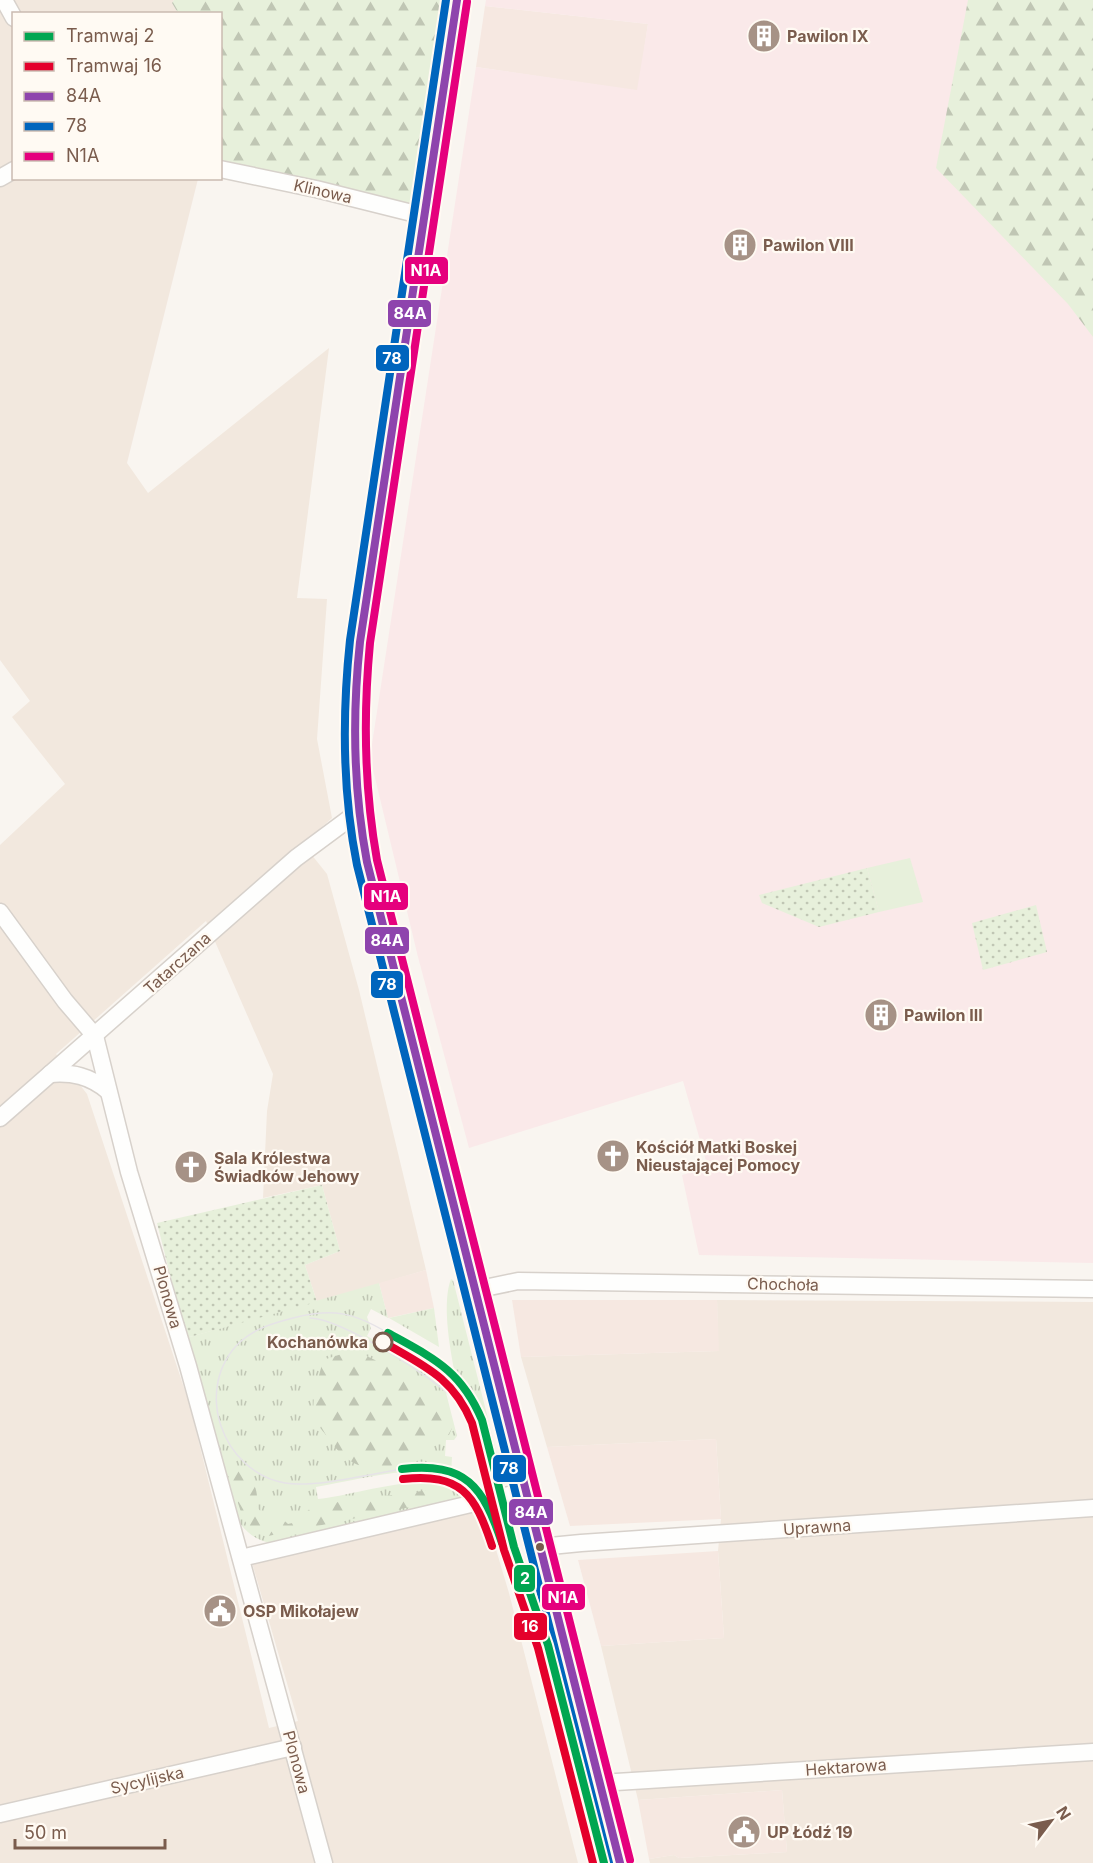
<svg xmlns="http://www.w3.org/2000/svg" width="1093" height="1863" viewBox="0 0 1093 1863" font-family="Inter,sans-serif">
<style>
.residential{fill:#f2e8de}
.commercial{fill:#f6e8e1}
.medical{fill:#fae9e9}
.grass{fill:url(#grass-tufts)}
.forest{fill:url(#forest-firs)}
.park{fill:url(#park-dots)}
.pitch{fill:#e7f0db}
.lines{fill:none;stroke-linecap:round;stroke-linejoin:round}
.street-casing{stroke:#d7d1cb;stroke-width:19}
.secondary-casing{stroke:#d9d2cb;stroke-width:25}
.street{stroke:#fefefd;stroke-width:16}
.secondary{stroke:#fefefd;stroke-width:22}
.tram{stroke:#e6e3e7;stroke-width:1.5}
.bus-1-casing{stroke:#fffaf3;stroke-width:12}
.bus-2-casing{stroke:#fffaf3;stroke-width:12}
.bus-3-casing{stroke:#fffaf3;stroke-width:12}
.bus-1{stroke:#8e44ad;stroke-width:8}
.bus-2{stroke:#0065bd;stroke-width:8}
.bus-3{stroke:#e5007d;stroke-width:8}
.tram-1-casing{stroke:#fffaf3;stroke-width:12}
.tram-2-casing{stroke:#fffaf3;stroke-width:12}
.tram-1{stroke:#00a651;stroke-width:8}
.tram-2{stroke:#e4002b;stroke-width:8}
.stop-dot{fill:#fffaf3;stroke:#7a5c4d;stroke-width:3}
.bus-dot{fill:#7a5c4d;stroke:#fffaf3;stroke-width:2}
.labels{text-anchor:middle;stroke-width:4.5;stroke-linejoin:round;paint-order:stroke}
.poi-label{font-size:16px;font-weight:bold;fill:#7a5c4d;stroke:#fffaf3;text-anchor:start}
.street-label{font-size:16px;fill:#7a5c4d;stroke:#fffaf3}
.stop-label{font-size:16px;font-weight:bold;fill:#7a5c4d;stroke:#fffaf3;text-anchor:end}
.line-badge{stroke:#fffaf3;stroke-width:2}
.badge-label{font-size:16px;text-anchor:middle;font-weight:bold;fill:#fff}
</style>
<defs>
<pattern id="grass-tufts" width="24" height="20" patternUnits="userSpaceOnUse" patternTransform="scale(1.5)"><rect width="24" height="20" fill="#e7f0db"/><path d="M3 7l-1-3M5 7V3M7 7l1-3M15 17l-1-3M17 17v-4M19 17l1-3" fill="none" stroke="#c0c6b4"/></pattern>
<pattern id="forest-firs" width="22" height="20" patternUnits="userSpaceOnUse" patternTransform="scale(1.5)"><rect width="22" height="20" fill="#e7f0db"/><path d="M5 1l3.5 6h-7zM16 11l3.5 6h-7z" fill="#c0c6b4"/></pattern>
<pattern id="park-dots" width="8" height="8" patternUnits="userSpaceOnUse" patternTransform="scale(1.5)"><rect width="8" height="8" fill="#e7f0db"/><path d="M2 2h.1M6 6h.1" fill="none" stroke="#c0c6b4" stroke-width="1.8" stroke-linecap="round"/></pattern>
</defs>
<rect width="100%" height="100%" fill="#f9f5f0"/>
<g class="residential">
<polygon points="0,0 174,0 172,3 178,13 14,14 14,178 198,179 127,463 148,493 329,348 297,598 327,599 317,739 332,818 303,844 327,874 359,990 426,1270 317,1302 305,1265 340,1251 322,1185 263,1198 267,1111 273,1074 206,921 56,1054 87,1094 190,1406 269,1728 298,1721 252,1563 483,1506 509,1593 578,1863 0,1863 0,845 65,784 12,717 30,701 0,660"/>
<polygon points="717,1300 1093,1302 1093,1863 650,1863 649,1859 674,1855 679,1858 787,1852 782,1790 638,1800 601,1646 724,1638 718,1551 721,1519 716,1439 547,1447 521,1357 718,1351"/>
</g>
<g class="commercial">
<polygon points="485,6 648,24 638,91 476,67"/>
<polygon points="426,1270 434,1308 388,1318 379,1283"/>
<polygon points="512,1300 717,1300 719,1351 521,1357"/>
<polygon points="716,1439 721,1519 570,1526 547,1447"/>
<polygon points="718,1551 724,1638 601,1646 578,1560"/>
<polygon points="782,1790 787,1852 679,1858 674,1855 649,1859 638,1800"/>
</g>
<polygon class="medical" points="486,0 1093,0 1093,1263 699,1255 682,1175 708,1168 683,1081 469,1148 418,957 370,757 476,67 637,90 648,24 485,6"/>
<g class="grass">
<path d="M451,1279L453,1280L505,1486L503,1487L496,1456L493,1457L501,1488L485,1492C473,1444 434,1323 451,1279Z"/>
<path d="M379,1283L388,1318L371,1309L367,1317L371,1328L367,1336L443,1381L457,1436L454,1440H446L445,1456L452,1457L451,1475C419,1463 352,1481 316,1487L318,1499C354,1496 436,1465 463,1497L270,1543C255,1539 248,1534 239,1522L186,1338Z"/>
<polygon points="434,1308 439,1347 389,1318"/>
</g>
<g class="forest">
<polygon points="174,0 446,0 415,206 221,163 220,14 178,13 172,3"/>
<polygon points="968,0 1093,0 1093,337 1068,304 936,168"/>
<path d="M354,1350L421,1382L436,1406L446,1409L452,1428L449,1435C427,1439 424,1454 406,1461C371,1475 350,1469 328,1438C324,1432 317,1425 315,1419C310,1400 319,1378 323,1360Z"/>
<path d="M238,1470C252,1478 260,1489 256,1506L262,1513H276L288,1524L305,1520L308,1510L338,1502L430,1490L435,1497L425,1504L268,1536L252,1532L243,1518L229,1476Z"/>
</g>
<g class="park">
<polygon points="867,868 879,912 819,927 762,903 759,895"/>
<polygon points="1036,905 1047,952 983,970 972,923"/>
<polygon points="322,1185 340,1251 305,1265 317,1302 186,1338 157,1223"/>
</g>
<polygon class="pitch" points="910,858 923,902 879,912 867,868"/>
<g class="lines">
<defs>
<g id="street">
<polyline points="4,0 14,18"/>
<polyline points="220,169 316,189 424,216"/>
<polyline points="0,178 14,170"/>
<polyline points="0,912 65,1001 95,1036 129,1172 188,1366 324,1863"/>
<path d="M50,1074C72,1072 90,1076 108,1091"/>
<polyline points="0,1118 296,858 358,812"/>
<polyline points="475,1290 518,1281 1093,1289"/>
<polyline points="540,1547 581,1543 1093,1508"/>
<polyline points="241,1558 526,1491"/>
<polyline points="600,1783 1093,1752"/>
<polyline points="0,1814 293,1747"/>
</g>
<path id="secondary" d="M457,0L360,642C351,719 351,787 367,862L620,1863"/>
</defs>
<use href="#street" class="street-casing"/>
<use href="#secondary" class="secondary-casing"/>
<use href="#street" class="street"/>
<use href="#secondary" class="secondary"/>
<g class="tram">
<path d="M310,1318C342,1319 435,1378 457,1402C473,1418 483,1436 490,1457"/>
<path d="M388,1333C353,1312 333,1308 293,1318C274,1323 255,1328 240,1342C192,1388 222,1472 285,1483C315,1488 371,1474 402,1469"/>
</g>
<defs>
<path id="bus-1" d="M457,0L360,642C352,717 353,788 367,862L620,1863"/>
<path id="bus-2" d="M446,0L350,640C342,716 342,790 357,865L609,1863"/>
<path id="bus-3" d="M467,2L370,643C363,717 364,787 377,860L630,1860"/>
</defs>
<use href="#bus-1" class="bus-1-casing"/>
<use href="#bus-2" class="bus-2-casing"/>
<use href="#bus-3" class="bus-3-casing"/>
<use href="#bus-1" class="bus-1"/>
<use href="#bus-2" class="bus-2"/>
<use href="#bus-3" class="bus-3"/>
<defs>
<g id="tram-1">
<path d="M388,1333C433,1358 461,1370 482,1420L514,1547L548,1645L604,1863"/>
<path d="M402,1469C466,1462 483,1486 502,1543"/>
</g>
<g id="tram-2">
<path d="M383,1342C424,1366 453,1377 472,1423L504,1550L538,1648L593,1863"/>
<path d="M403,1479C461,1473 475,1494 492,1546"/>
</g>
</defs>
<use href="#tram-1" class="tram-1-casing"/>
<use href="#tram-2" class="tram-2-casing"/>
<use href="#tram-1" class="tram-1"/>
<use href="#tram-2" class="tram-2"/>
</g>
<defs>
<symbol id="building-disc" viewBox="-11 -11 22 22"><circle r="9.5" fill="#a69286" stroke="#fffaf3"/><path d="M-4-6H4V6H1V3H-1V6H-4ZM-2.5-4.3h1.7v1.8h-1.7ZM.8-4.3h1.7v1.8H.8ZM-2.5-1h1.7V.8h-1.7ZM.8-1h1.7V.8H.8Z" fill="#fff"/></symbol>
<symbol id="church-disc" viewBox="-11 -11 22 22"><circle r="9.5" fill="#a69286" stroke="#fffaf3"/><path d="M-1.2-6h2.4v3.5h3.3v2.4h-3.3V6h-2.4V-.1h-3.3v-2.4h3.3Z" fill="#fff"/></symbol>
<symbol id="civic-disc" viewBox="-11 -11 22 22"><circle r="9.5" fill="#a69286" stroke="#fffaf3"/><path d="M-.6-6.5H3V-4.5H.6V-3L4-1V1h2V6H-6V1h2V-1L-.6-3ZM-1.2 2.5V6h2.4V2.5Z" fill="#fff"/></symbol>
</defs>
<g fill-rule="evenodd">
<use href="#building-disc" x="745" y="17" width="38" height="38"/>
<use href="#building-disc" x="721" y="226" width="38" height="38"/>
<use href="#building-disc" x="862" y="996" width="38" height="38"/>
<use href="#church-disc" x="594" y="1137" width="38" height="38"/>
<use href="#church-disc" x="172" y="1148" width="38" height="38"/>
<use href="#civic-disc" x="201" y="1592" width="38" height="38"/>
<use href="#civic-disc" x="725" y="1813" width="38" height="38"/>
</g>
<circle class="stop-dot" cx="383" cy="1342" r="9"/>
<circle class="bus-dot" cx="540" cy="1547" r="5"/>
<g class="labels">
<g class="poi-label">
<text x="787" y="42">Pawilon IX</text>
<text x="763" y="251">Pawilon VIII</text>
<text x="904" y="1021">Pawilon III</text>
<text x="636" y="1153">Kościół Matki Boskej<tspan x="636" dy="18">Nieustającej Pomocy</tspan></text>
<text x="214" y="1164">Sala Królestwa<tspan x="214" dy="18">Świadków Jehowy</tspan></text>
<text x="243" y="1617">OSP Mikołajew</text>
<text x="767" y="1838">UP Łódź 19</text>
</g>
<g class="street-label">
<text transform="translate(323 191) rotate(13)" y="6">Klinowa</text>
<text transform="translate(177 963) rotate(-42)" y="6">Tatarczana</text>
<text transform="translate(783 1284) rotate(1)" y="6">Chochoła</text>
<text transform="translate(168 1297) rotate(74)" y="6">Plonowa</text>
<text transform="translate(817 1527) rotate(-4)" y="6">Uprawna</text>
<text transform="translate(297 1762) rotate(75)" y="6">Plonowa</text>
<text transform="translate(846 1767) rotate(-4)" y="6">Hektarowa</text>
<text transform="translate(147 1780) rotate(-13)" y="6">Sycylijska</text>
</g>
<g class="stop-label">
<text x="368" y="1348">Kochanówka</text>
</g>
</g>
<g class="line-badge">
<rect x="404" y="256" width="45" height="29" rx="6" fill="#e5007d"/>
<rect x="387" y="299" width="45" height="29" rx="6" fill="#8e44ad"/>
<rect x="375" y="344" width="35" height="28" rx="6" fill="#0065bd"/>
<rect x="363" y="882" width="46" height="29" rx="6" fill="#e5007d"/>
<rect x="364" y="926" width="46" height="29" rx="6" fill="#8e44ad"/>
<rect x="370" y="970" width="34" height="29" rx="6" fill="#0065bd"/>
<rect x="492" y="1454" width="35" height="29" rx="6" fill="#0065bd"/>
<rect x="508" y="1498" width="46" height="28" rx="6" fill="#8e44ad"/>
<rect x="513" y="1564" width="23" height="29" rx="6" fill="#00a651"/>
<rect x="541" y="1583" width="45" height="28" rx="6" fill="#e5007d"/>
<rect x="513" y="1612" width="35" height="29" rx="6" fill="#e4002b"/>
</g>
<g class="badge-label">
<text x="426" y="276">N1A</text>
<text x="410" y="319">84A</text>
<text x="392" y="364">78</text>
<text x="386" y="902">N1A</text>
<text x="387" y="946">84A</text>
<text x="387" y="990">78</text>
<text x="509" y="1474">78</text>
<text x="531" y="1518">84A</text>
<text x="525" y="1584">2</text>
<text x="563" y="1603">N1A</text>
<text x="530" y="1632">16</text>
</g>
<rect x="12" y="12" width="210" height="168" fill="#fffaf3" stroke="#cabbb1" stroke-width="1.5"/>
<rect x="24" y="32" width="30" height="9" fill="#00a651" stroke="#cabbb1" stroke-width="1.5"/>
<text x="66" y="42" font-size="18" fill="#7a5c4d">Tramwaj 2</text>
<rect x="24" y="62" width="30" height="9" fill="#e4002b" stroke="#cabbb1" stroke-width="1.5"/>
<text x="66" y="72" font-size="18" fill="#7a5c4d">Tramwaj 16</text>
<rect x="24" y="92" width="30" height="9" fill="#8e44ad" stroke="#cabbb1" stroke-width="1.5"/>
<text x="66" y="102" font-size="18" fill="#7a5c4d">84A</text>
<rect x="24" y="122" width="30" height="9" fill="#0065bd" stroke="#cabbb1" stroke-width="1.5"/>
<text x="66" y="132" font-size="18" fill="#7a5c4d">78</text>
<rect x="24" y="152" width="30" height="9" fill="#e5007d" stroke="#cabbb1" stroke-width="1.5"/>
<text x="66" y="162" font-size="18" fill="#7a5c4d">N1A</text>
<g transform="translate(1051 1821) rotate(58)" stroke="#fffaf3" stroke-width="4.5" paint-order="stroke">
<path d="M0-4.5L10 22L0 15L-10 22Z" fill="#7a5c4d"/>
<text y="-9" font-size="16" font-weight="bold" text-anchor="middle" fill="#7a5c4d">N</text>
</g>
<path d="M15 1839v9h150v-9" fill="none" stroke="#7a5c4d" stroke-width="3"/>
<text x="24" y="1839" font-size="18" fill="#7a5c4d" stroke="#fffaf3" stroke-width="4.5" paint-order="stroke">50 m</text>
</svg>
